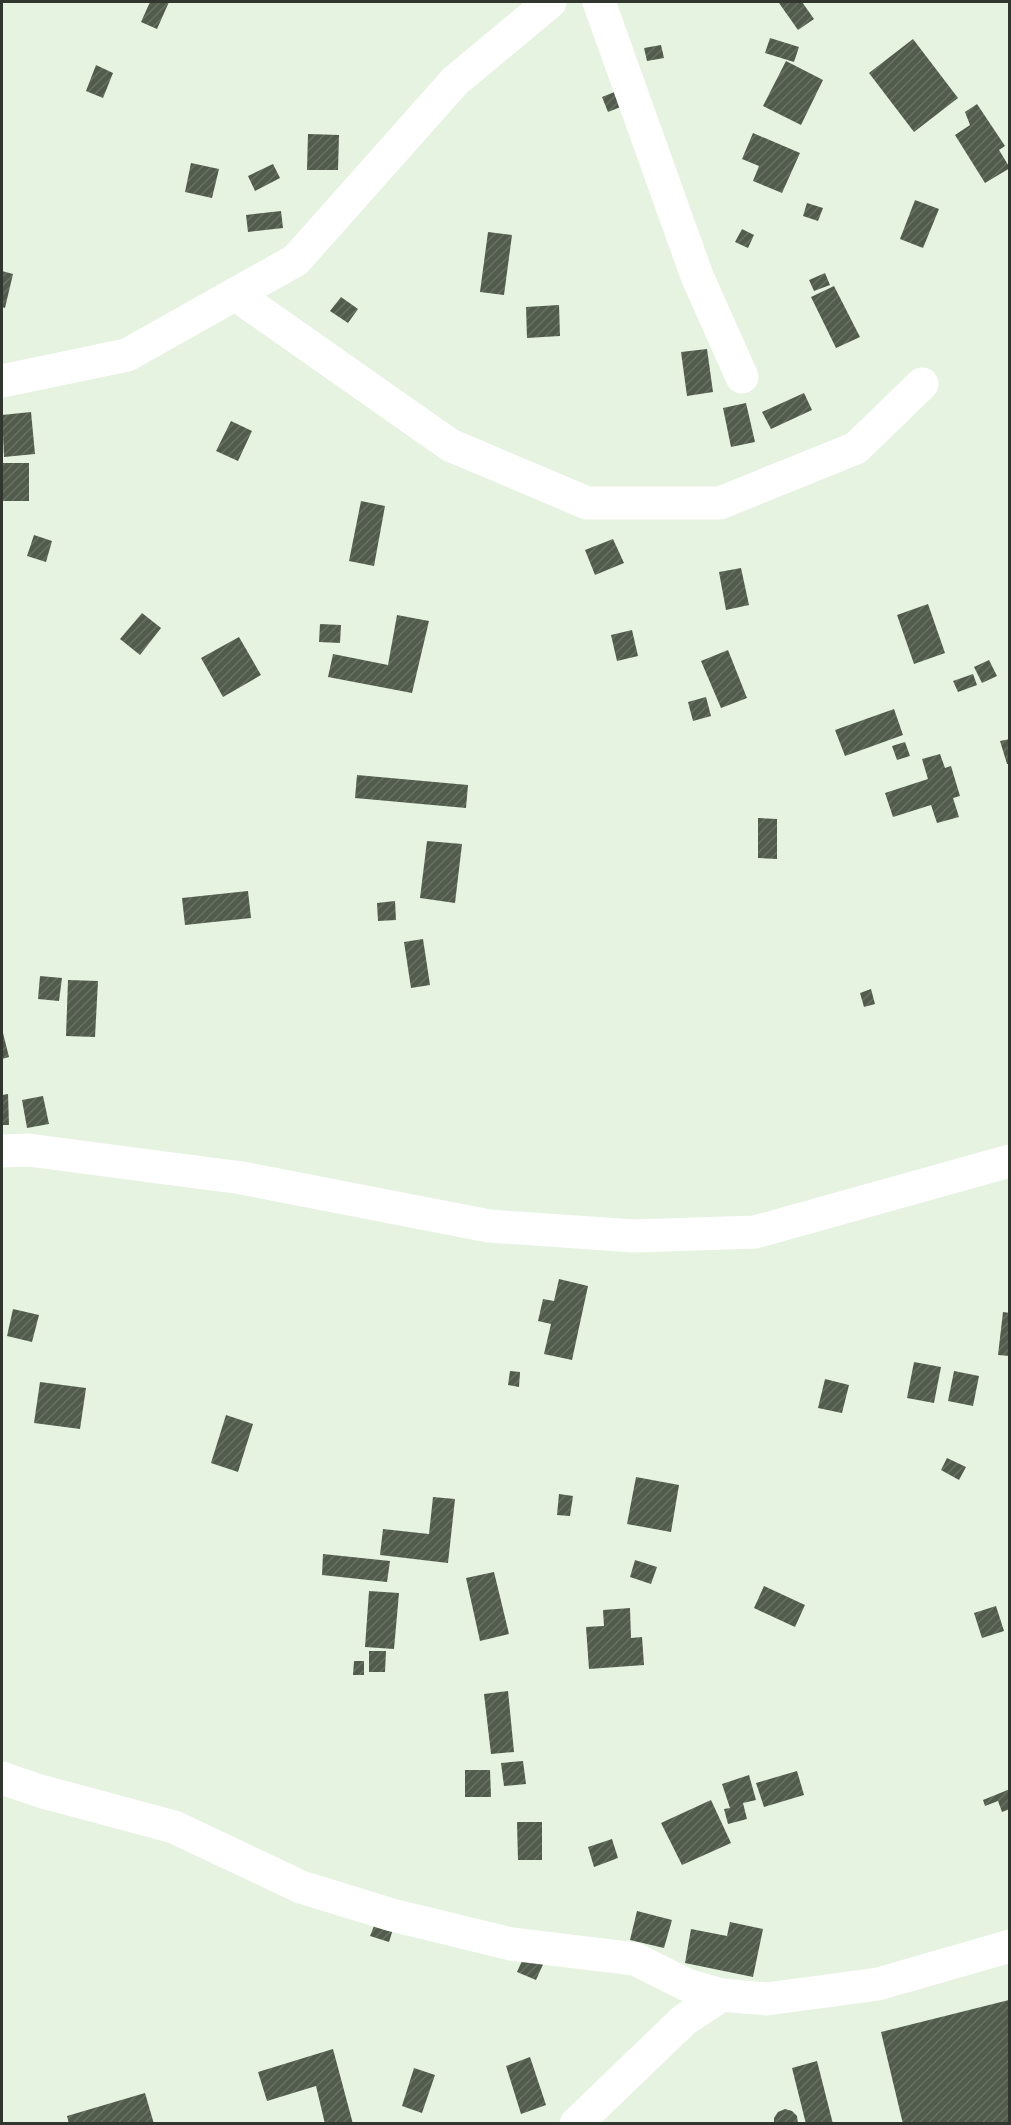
<svg xmlns="http://www.w3.org/2000/svg" width="1011" height="2125" viewBox="0 0 1011 2125" font-family="Raleway,sans-serif">
<style>
.building{fill:url(#building-hatch)}
.lines{fill:none;stroke-linecap:round;stroke-linejoin:round}
.street{stroke:#fff;stroke-width:33}
</style>
<defs>
<pattern id="building-hatch" width="6" height="6" patternUnits="userSpaceOnUse" patternTransform="scale(1.5)"><rect width="6" height="6" fill="#525c4d"/><path d="M-1 1l2-2M0 6l6-6M5 7l2-2" fill="none" stroke="#687164"/></pattern>
</defs>
<rect width="100%" height="100%" fill="#e6f3e1"/>
<g class="building">
<polygon points="150,2 169,2 157,29 141,22"/>
<polygon points="782,2 802,2 814,19 798,30 779,3"/>
<polygon points="770,38 799,47 794,62 765,53"/>
<polygon points="913,39 958,98 914,132 869,73"/>
<polygon points="661,45 664,58 647,61 644,48"/>
<polygon points="786,61 823,80 801,125 763,106"/>
<polygon points="96,65 113,73 103,98 86,91"/>
<polygon points="617,91 623,106 608,112 602,97"/>
<polygon points="977,104 1005,146 999,150 1010,168 985,183 955,135 970,125 965,112"/>
<polygon points="753,133 800,153 782,193 753,181 759,166 742,159"/>
<polygon points="308,134 339,135 338,170 307,170"/>
<polygon points="191,163 219,169 212,198 185,192"/>
<polygon points="273,164 280,178 255,191 248,176"/>
<polygon points="915,200 939,209 923,248 900,239"/>
<polygon points="807,203 823,208 818,221 803,216"/>
<polygon points="281,211 283,228 248,232 246,215"/>
<polygon points="742,229 754,235 748,248 735,242"/>
<polygon points="488,232 512,235 504,295 480,292"/>
<polygon points="2,271 13,274 5,308 2,307"/>
<polygon points="825,273 830,285 814,291 809,280"/>
<polygon points="834,286 860,337 836,348 811,297"/>
<polygon points="341,297 358,309 348,323 330,311"/>
<polygon points="559,305 560,336 527,338 526,307"/>
<polygon points="707,349 713,392 687,396 681,352"/>
<polygon points="804,393 812,410 771,429 762,412"/>
<polygon points="746,403 755,442 731,447 723,408"/>
<polygon points="31,412 35,454 4,457 2,415"/>
<polygon points="231,421 252,431 238,461 216,451"/>
<rect x="2" y="463" width="27" height="38"/>
<polygon points="361,501 385,506 374,566 349,561"/>
<polygon points="34,535 52,541 46,562 27,556"/>
<polygon points="613,539 624,563 595,575 585,550"/>
<polygon points="741,568 749,605 726,610 719,572"/>
<polygon points="928,604 945,653 914,664 897,615"/>
<polygon points="142,613 161,628 140,655 120,639"/>
<polygon points="397,615 429,621 412,693 328,677 333,654 388,665"/>
<polygon points="320,624 341,625 340,643 319,642"/>
<polygon points="632,630 638,656 617,661 611,635"/>
<polygon points="239,637 261,675 223,697 201,658"/>
<polygon points="728,650 747,698 721,708 701,661"/>
<polygon points="989,660 997,676 982,683 974,667"/>
<polygon points="973,674 977,685 958,692 953,681"/>
<polygon points="706,697 711,716 693,721 688,702"/>
<polygon points="894,709 903,735 845,756 835,730"/>
<polygon points="1010,739 1010,764 1007,764 1000,741"/>
<polygon points="905,742 910,756 897,760 892,746"/>
<polygon points="940,754 945,768 951,766 960,796 953,798 959,817 937,823 931,805 893,817 885,793 928,779 922,759"/>
<polygon points="357,775 468,785 466,808 355,798"/>
<polygon points="758,818 777,819 777,859 758,858"/>
<polygon points="427,841 462,844 455,903 420,898"/>
<polygon points="248,891 251,918 185,925 182,898"/>
<polygon points="395,901 396,920 378,921 377,903"/>
<polygon points="423,939 430,985 411,988 404,942"/>
<polygon points="40,976 62,978 59,1001 38,999"/>
<polygon points="68,980 98,981 95,1037 66,1036"/>
<polygon points="871,989 875,1004 864,1007 860,993"/>
<polygon points="2,1029 9,1057 2,1059"/>
<polygon points="8,1094 9,1125 2,1125 2,1095"/>
<polygon points="43,1096 49,1124 27,1128 22,1100"/>
<polygon points="559,1279 588,1286 572,1360 544,1354 551,1324 538,1321 543,1299 554,1301"/>
<polygon points="13,1309 39,1315 32,1342 7,1336"/>
<polygon points="1003,1312 1010,1313 1010,1356 998,1355"/>
<polygon points="914,1362 941,1367 934,1403 907,1398"/>
<polygon points="510,1371 520,1372 519,1387 508,1385"/>
<polygon points="954,1371 979,1376 973,1406 948,1401"/>
<polygon points="825,1379 849,1385 842,1413 818,1408"/>
<polygon points="40,1382 86,1388 80,1429 34,1423"/>
<polygon points="226,1415 253,1424 238,1472 211,1463"/>
<polygon points="947,1458 966,1467 959,1480 941,1470"/>
<polygon points="636,1477 679,1485 671,1532 627,1524"/>
<polygon points="559,1494 573,1496 570,1516 557,1515"/>
<polygon points="433,1497 455,1499 448,1563 380,1555 383,1529 429,1534"/>
<polygon points="323,1554 390,1561 387,1582 322,1575"/>
<polygon points="635,1560 657,1567 651,1584 630,1577"/>
<polygon points="494,1572 509,1634 480,1641 466,1578"/>
<polygon points="764,1586 805,1605 795,1627 754,1608"/>
<polygon points="369,1591 399,1593 394,1649 365,1647"/>
<polygon points="996,1606 1004,1631 982,1638 974,1613"/>
<polygon points="630,1608 631,1638 642,1637 644,1665 589,1669 586,1627 604,1626 603,1610"/>
<polygon points="369,1651 386,1651 385,1672 369,1672"/>
<polygon points="354,1661 364,1661 364,1675 353,1675"/>
<polygon points="508,1691 514,1752 491,1754 484,1694"/>
<polygon points="523,1761 526,1784 504,1786 501,1763"/>
<polygon points="465,1770 490,1770 491,1797 465,1797"/>
<polygon points="797,1771 804,1795 764,1807 756,1783"/>
<polygon points="749,1775 756,1800 743,1803 747,1819 728,1824 724,1809 730,1808 722,1784"/>
<polygon points="1010,1789 1010,1809 1002,1812 998,1801 985,1806 983,1800"/>
<polygon points="711,1800 731,1843 682,1865 661,1823"/>
<polygon points="517,1822 542,1822 542,1860 518,1860"/>
<polygon points="612,1839 618,1858 594,1867 588,1847"/>
<polygon points="637,1911 672,1920 664,1948 630,1940"/>
<polygon points="376,1921 394,1926 389,1942 370,1936"/>
<polygon points="730,1922 763,1929 753,1977 685,1963 691,1929 727,1936"/>
<polygon points="526,1952 545,1960 536,1980 517,1972"/>
<polygon points="1009,2000 1010,2124 903,2124 881,2032"/>
<polygon points="333,2049 353,2124 325,2124 316,2086 267,2101 258,2072"/>
<polygon points="530,2057 546,2105 521,2114 506,2066"/>
<polygon points="817,2061 833,2124 806,2124 792,2068"/>
<polygon points="414,2068 435,2075 422,2113 402,2106"/>
<polygon points="145,2093 154,2124 69,2124 67,2116"/>
<polygon points="785,2109 792,2111 797,2116 798,2124 774,2124 774,2118 778,2112"/>
</g>
<g class="lines">
<g class="street">
<polyline points="599,2 697,276 742,377"/>
<polyline points="235,294 450,445 587,503 720,503 856,448 922,384"/>
<polyline points="2,381 127,355 296,260 455,81 550,2"/>
<polyline points="2,1151 28,1150 242,1178 489,1226 634,1236 755,1232 1010,1161"/>
<polyline points="2,1778 40,1791 174,1827 301,1887 392,1915 511,1944 635,1959 687,1985 722,1995 767,1999 878,1984 1010,1946"/>
<polyline points="576,2124 684,2020 722,1995"/>
</g>
</g>
<rect width="1011" height="2125" fill="none" stroke="#31362f" stroke-width="6"/>
</svg>
